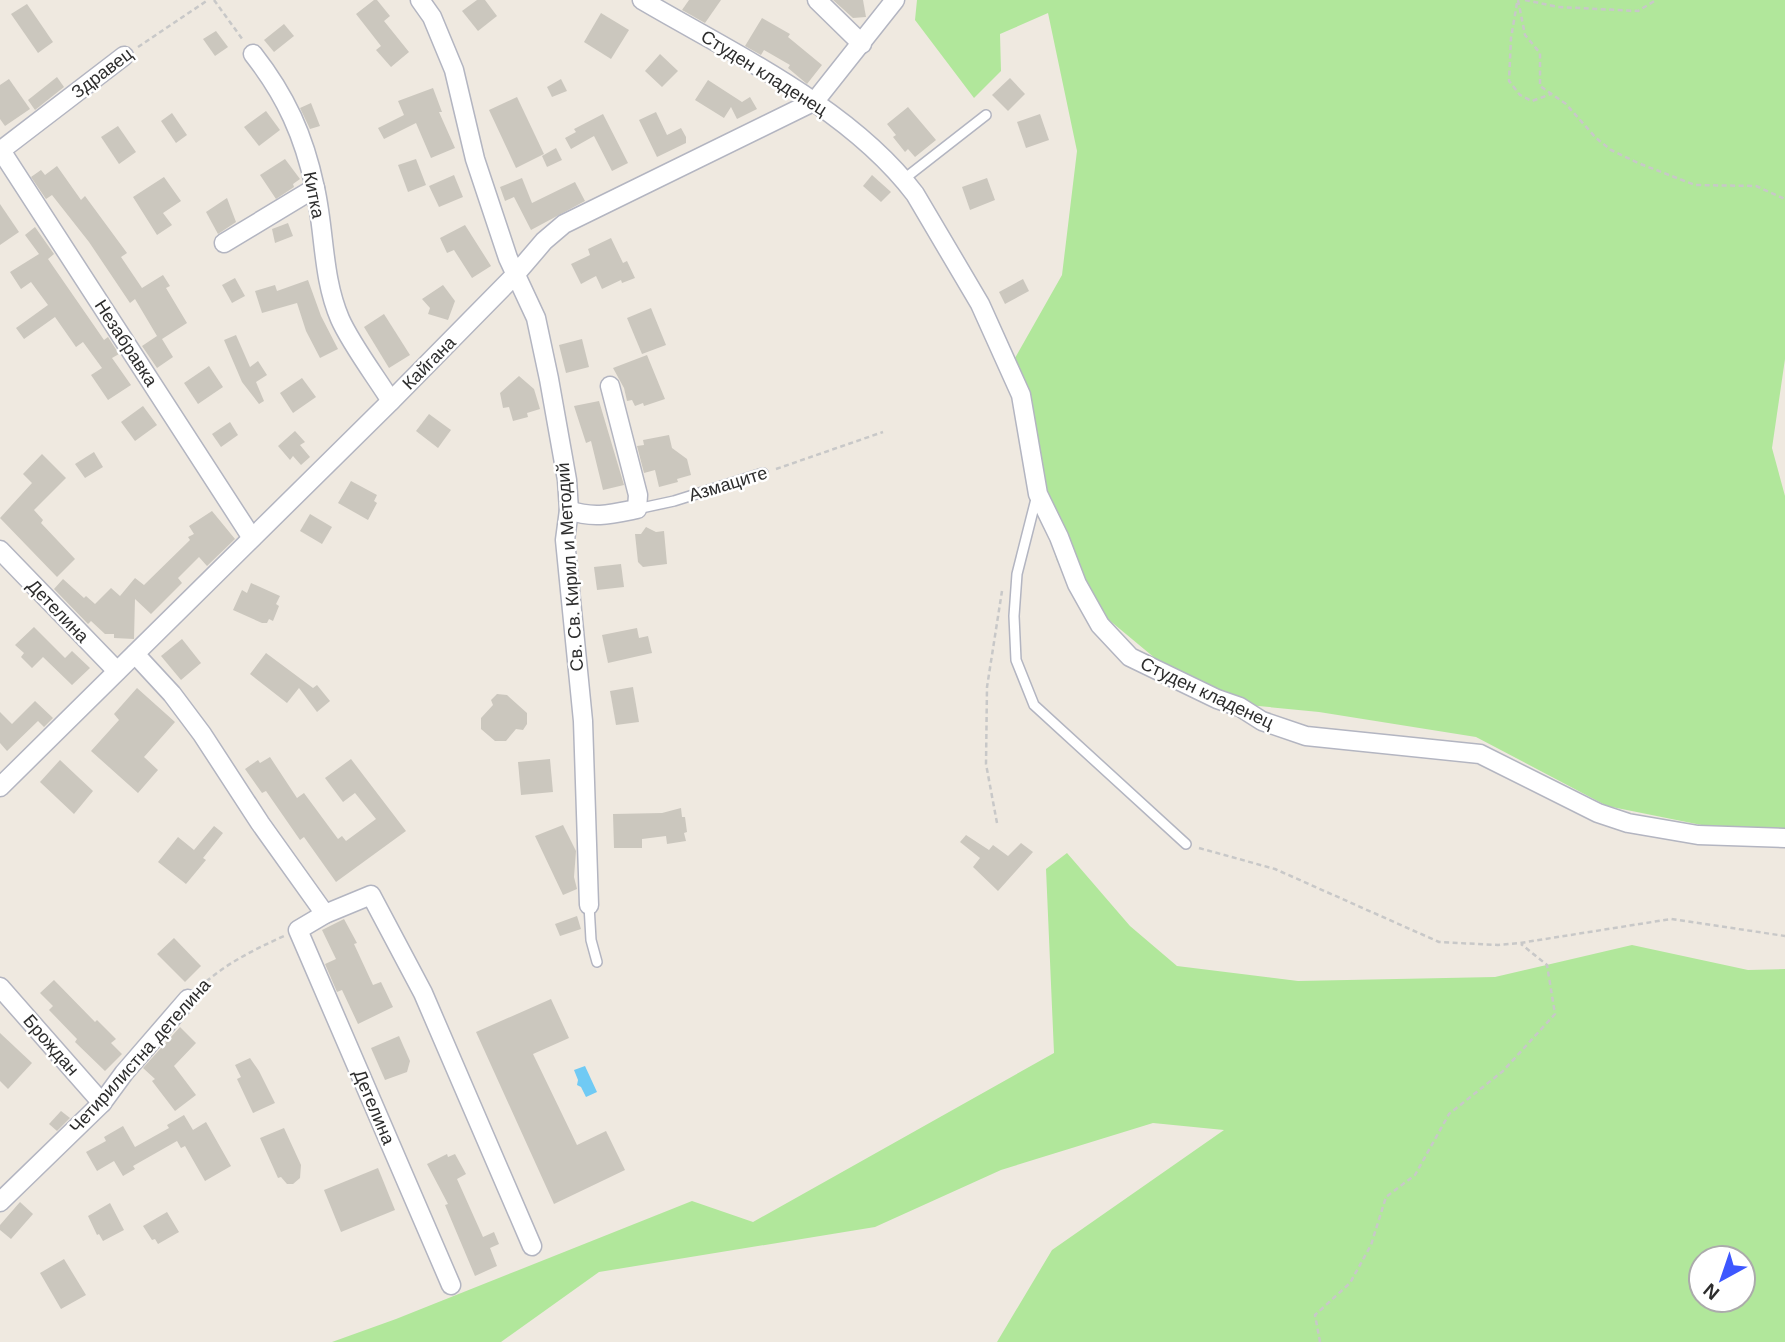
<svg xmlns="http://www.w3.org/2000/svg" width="1785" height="1342" viewBox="0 0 1785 1342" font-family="Arial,sans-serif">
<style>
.green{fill:#b1e79b;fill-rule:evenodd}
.water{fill:#70caf4}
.building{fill:#cbc7be}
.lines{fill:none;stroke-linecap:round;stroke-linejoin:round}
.lane-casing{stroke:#b3b5c1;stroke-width:12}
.street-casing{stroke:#b3b5c1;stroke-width:21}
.path{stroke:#c8c8c8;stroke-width:2.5;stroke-dasharray:5 3.5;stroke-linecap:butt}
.lane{stroke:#fff;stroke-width:9}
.street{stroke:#fff;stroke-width:18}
.labels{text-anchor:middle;stroke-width:5;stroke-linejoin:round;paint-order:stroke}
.street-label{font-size:18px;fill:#2d2d2d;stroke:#fff}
</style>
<rect width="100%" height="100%" fill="#efe9e0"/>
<g class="green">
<polygon points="917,0 1785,0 1785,359 1772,448 1785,496 1785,828 1751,835 1607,806 1476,737 1319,712 1248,705 1156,659 1097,610 1057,561 1030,471 1011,365 1062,275 1077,151 1048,13 1000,34 1001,71 974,98 915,20"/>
<path d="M1067,853L1130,926L1177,966L1298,981L1495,977L1632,945L1748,970L1785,969V1342H997L1052,1250L1224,1130L1153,1123L1001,1170L875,1227L599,1272L501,1342H332L396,1319L692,1201L753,1222L1054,1053L1046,869ZM1743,1258V1300H1701V1258Z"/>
</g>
<polygon class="water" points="585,1066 597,1092 586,1097 581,1087 577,1085 578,1080 574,1070"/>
<g class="building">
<polygon points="374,0 377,0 390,16 384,21 409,52 391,67 376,50 381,46 356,14"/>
<polygon points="477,0 485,0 497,16 478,31 462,11"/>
<polygon points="689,0 721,0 705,23 682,10"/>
<polygon points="833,0 863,0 866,17 853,18"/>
<polygon points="27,4 53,42 38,53 11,14"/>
<polygon points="601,13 629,30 611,59 584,42"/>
<polygon points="762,18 790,34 788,37 822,65 807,84 788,68 790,65 764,50 761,55 745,46"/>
<polygon points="284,24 294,36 274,52 264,40"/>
<polygon points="216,31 228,47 215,56 203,39"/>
<polygon points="660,54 678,71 662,87 645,71"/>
<polygon points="57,77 64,87 35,110 28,100"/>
<polygon points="1010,78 1025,94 1008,111 992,95"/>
<polygon points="9,79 30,109 5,126 0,119 0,85"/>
<polygon points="561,79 567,91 552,97 547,87"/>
<polygon points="708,80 742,102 750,97 757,109 737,119 731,107 724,118 695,100"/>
<polygon points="433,88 442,112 439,112 455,148 431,158 416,123 384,139 378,128 404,115 398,101"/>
<polygon points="517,97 544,154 516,168 489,110"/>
<polygon points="311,103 320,126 310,129 300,108"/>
<polygon points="908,107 936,140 915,157 908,149 905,152 893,137 896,135 887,124"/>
<polygon points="266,111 280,130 259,146 244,127"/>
<polygon points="656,112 667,135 681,128 686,137 686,143 657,157 639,120"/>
<polygon points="172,113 187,135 176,143 161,121"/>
<polygon points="603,114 628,163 612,171 594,136 571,149 565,138 576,132 574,129"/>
<polygon points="1040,114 1049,140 1026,148 1017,122"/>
<polygon points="118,126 136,152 119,164 101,137"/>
<polygon points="556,148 562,160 547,167 542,156"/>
<polygon points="285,159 300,179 293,184 294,187 276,199 260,175"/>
<polygon points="416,159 426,185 408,192 398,165"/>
<polygon points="57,166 81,200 85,196 127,253 121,257 142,288 163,275 170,286 166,288 187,323 162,339 173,357 157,368 142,346 157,336 135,299 130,303 89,242 52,195 46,199 31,177 41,170 45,175"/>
<polygon points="454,175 463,197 439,207 429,186"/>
<polygon points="872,175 891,192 881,202 863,186"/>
<polygon points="164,177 181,201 163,213 172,225 157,235 133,197"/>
<polygon points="522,178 532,203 575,182 585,201 531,230 514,197 505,201 500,187"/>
<polygon points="987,178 995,200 970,210 962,187"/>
<polygon points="227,198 236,222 218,234 206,212"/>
<polygon points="0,204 19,232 0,245"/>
<polygon points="288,223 293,236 275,243 272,229"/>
<polygon points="465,225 491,266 472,278 454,250 447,253 440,238"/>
<polygon points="35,227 54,254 48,259 104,340 108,337 119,354 112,358 131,385 108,400 91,375 102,368 83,342 76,347 55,317 24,339 16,328 48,305 31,282 21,289 10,272 39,254 25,235"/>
<polygon points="611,238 623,263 627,261 635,278 622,283 621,280 602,289 596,276 581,284 571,264 590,255 588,249"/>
<polygon points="235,278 245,296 232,303 222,285"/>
<polygon points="1023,279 1029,291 1005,304 999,292"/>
<polygon points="308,280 321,316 338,349 320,358 306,331 297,303 262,313 255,291 275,285 277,291"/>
<polygon points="443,285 455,301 448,320 428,314 430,308 422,299"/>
<polygon points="651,308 666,345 642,354 627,318"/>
<polygon points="384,314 410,355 389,368 364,327"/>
<polygon points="236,335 250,367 258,361 267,375 256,382 264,401 259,404 242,382 224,340"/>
<polygon points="582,339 589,367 566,373 559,345"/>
<polygon points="647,355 665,399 644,406 643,403 635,406 632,400 627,401 624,388 613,368"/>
<polygon points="209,366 223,387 198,404 184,383"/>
<polygon points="519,376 534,389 540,409 527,413 528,417 513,421 509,407 503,408 500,393"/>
<polygon points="302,378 316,397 293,413 280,393"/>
<polygon points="599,401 624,485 603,490 591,441 586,443 574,406"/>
<polygon points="143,406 157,425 135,441 121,422"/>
<polygon points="429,414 451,430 438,448 416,431"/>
<polygon points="230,422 238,435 221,447 212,434"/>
<polygon points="295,431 305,442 300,445 310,457 301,465 293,456 290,460 278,446"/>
<polygon points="669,435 672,448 687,459 691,475 677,479 678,482 659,487 655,470 644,473 637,446 644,445 643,440"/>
<polygon points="94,452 103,467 85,478 75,464"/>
<polygon points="42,454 66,478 34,510 43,520 41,523 75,559 57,577 0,518 32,483 23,474"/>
<polygon points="351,481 377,495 374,501 377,503 368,520 338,503"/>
<polygon points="212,511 235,539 207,566 199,557 178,578 182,583 151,614 135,599 134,639 114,638 114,634 105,634 91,621 88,624 54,589 63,579 84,598 86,596 95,604 111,588 120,596 135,578 144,585 190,540 188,537 194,534 189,526"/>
<polygon points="310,514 332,527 322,544 300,531"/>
<polygon points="646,527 656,532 664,531 667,564 643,567 638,562 635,534 641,534"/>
<polygon points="621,564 624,587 597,590 594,567"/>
<polygon points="251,583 280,596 276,604 279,606 273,621 269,619 267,623 262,623 233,610 242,590 247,593"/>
<polygon points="34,627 65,658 72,651 90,668 72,685 43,657 32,668 21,657 24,653 15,645"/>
<polygon points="637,628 639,638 648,636 652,653 608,663 602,635"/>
<polygon points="182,639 201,663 181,680 161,656"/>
<polygon points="266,653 313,688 317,685 330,701 317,712 299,688 287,703 250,674"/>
<polygon points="633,687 639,722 616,725 610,691"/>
<polygon points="137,688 175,722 144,757 158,770 138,793 91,751 119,720 114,714"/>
<polygon points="497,694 507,695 527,713 527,724 523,730 516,729 506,741 495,741 481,729 481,718 493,705 491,700"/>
<polygon points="35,701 53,718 44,727 38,721 7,751 0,743 0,712 12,724"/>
<polygon points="270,757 297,798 304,793 338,839 342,836 346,841 376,819 355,793 343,802 325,778 351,759 406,831 336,882 304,837 300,840 266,791 262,793 245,769 258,760 260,763"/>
<polygon points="550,759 553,792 521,795 518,762"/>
<polygon points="60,760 93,791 74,814 40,782"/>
<polygon points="681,808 682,817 685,817 687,832 684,833 686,841 667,844 666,836 642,839 642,848 614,848 613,814 662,813"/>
<polygon points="563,825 576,851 574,877 577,889 563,895 535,836"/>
<polygon points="214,826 223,833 203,858 206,860 186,884 158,862 178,837 194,850"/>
<polygon points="966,835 989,850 993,845 1008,856 1021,843 1033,852 998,891 973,867 980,858 960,842"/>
<polygon points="577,916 581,929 560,936 555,924"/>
<polygon points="344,919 357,943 354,944 373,985 381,982 393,1007 358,1024 342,990 337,992 325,964 336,959 322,930"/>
<polygon points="174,938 201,966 185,982 157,954"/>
<polygon points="54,980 95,1022 97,1020 116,1039 111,1043 122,1054 105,1071 75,1042 77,1039 49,1010 53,1006 40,993"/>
<polygon points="551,999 569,1038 533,1054 577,1145 606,1131 625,1170 554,1204 476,1032"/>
<polygon points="180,1027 196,1043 174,1066 196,1095 175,1111 152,1081 155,1079 143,1068"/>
<polygon points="0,1033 32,1063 8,1089 0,1081"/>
<polygon points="399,1036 410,1061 407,1072 385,1080 371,1048"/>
<polygon points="250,1058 259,1071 275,1103 253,1113 237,1079 241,1077 235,1065"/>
<polygon points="61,1111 70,1118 57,1131 49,1124"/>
<polygon points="184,1115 193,1130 206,1122 231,1166 205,1181 185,1146 181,1148 177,1141 133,1166 135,1169 123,1176 114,1161 97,1171 86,1152 106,1141 104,1137 123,1126 135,1147 169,1128 167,1125"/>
<polygon points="284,1128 301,1165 300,1178 293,1184 287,1184 281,1177 278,1178 260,1138"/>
<polygon points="447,1154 448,1157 455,1154 466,1174 457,1179 483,1237 494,1232 499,1244 490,1248 497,1266 475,1276 445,1205 448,1204 427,1164"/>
<polygon points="378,1168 395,1210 341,1232 324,1190"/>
<polygon points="20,1202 33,1214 11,1239 0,1230 0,1225"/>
<polygon points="110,1203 124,1230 103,1241 99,1234 97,1235 88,1216"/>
<polygon points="167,1212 179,1232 158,1244 155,1239 152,1240 143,1226"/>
<polygon points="64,1259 86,1295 61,1309 40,1273"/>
</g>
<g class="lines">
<defs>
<g id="lane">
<polyline points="904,179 986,115"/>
<polyline points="1037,495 1017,574 1014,616 1016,660 1034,705 1186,844"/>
<polyline points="637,509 674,501 763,473"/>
<polyline points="589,905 591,940 597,962"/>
</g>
<g id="street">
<polyline points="420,0 432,17 454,70 475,159 508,258 536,318 549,379 567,480 569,510 565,540 583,721 589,905"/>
<path d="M642,0C734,54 850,108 915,194L980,304L1021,395L1038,494L1059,537L1077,584L1100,625L1130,657L1217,699L1240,707L1262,721L1306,736L1480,754L1598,813L1628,823L1698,835L1785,838"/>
<polyline points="817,0 862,44"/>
<path d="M253,54C286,96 304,136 315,188C325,232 322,277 340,319C351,344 376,377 391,401"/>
<polyline points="0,149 252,538"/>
<polyline points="0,151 124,56"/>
<polyline points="224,243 315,188"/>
<path d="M569,510C593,519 612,514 637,509L638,495L610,386"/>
<polyline points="0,550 117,671"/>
<polyline points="135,654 172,694 202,734 260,823 325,914"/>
<polyline points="0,787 391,401 515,275 544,241 564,224 815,101 895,0"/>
<polyline points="0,987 102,1103"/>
<polyline points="0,1202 102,1103 124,1073 188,999"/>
<polyline points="451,1285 298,930 325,914 371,895 423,993 532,1246"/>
</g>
</defs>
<use href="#lane" class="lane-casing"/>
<use href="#street" class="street-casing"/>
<g class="path">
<polyline points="214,0 243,40"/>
<polyline points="1518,0 1525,35 1540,53 1540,86 1566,104 1596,138 1611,150 1638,163 1695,185 1756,186 1785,199"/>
<polyline points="1525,0 1558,7 1638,11 1656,0"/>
<polyline points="1517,3 1511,38 1509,81 1520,95 1532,101 1551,94"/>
<polyline points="138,47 208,0"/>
<polyline points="776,469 883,432"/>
<polyline points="997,823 986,764 987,687 1002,591"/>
<polyline points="1199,848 1275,869 1439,942 1498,945 1520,943 1671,919 1785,936"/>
<path d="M200,987C225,964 253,950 284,936"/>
<polyline points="1320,1342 1315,1315 1350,1283 1371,1245 1386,1197 1415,1175 1449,1114 1503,1071 1555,1014 1547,965 1521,944"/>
</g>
<use href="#lane" class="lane"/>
<use href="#street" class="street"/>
</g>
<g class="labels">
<g class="street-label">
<text transform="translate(102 73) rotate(-37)" y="6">Здравец</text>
<text transform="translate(764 73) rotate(32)" y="6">Студен кладенец</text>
<text transform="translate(314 195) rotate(79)" y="6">Китка</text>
<text transform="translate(126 343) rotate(57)" y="6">Незабравка</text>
<text transform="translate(429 363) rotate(-45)" y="6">Кайгана</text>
<text transform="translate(728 484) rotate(-17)" y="6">Азмаците</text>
<text transform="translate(570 567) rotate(-94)" y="6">Св. Св. Кирил и Методий</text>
<text transform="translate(58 611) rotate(46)" y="6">Детелина</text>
<text transform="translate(1207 693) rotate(25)" y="6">Студен кладенец</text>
<text transform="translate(51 1045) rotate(49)" y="6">Брождан</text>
<text transform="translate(140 1056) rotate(-48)" y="6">Четирилистна детелина</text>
<text transform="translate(374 1107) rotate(67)" y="6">Детелина</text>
</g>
</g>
<g transform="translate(1722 1279) rotate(220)"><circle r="33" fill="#ffffff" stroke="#ababab" stroke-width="2"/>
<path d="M0-5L12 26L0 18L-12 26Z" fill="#3d57ff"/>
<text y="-10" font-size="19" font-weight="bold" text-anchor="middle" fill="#2d2d2d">N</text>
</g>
</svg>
